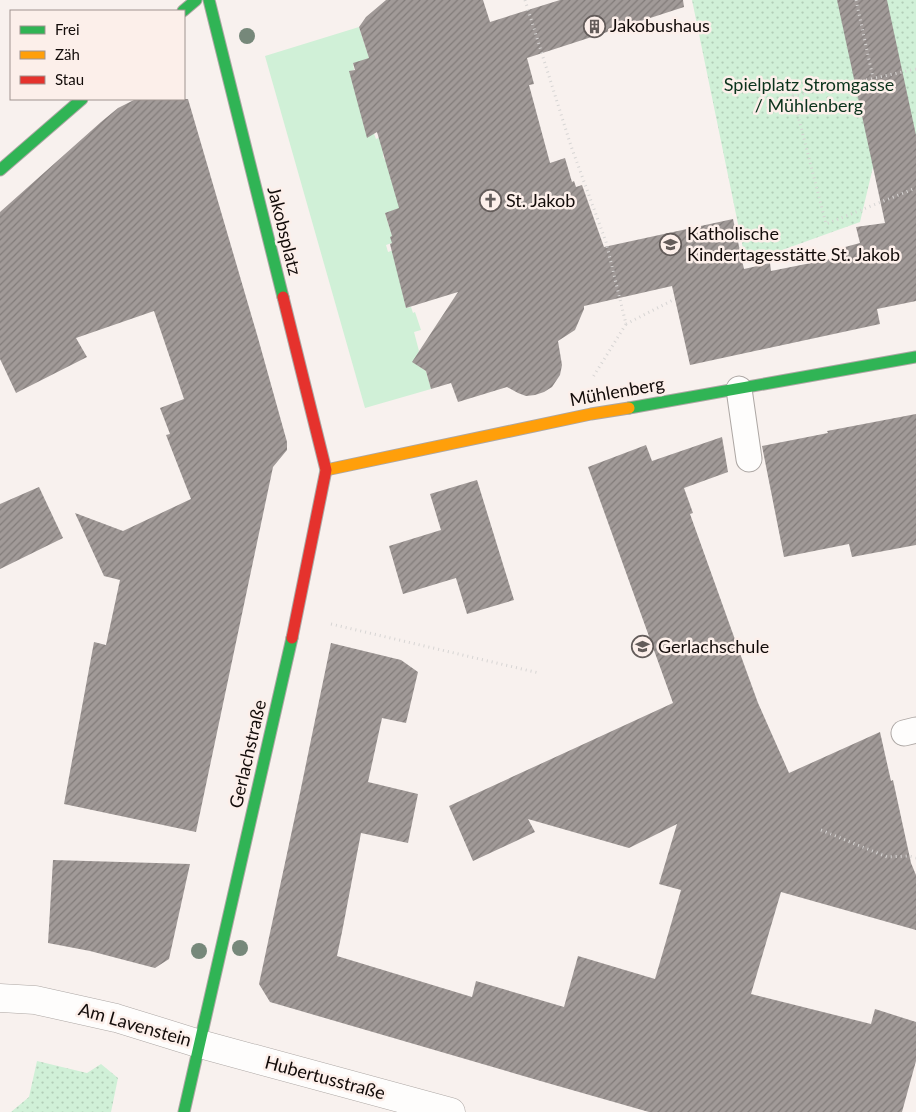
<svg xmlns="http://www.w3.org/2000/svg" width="916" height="1112" viewBox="0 0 916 1112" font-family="Lato,sans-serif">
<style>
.park{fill:url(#park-dots)}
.garden{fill:#d0f0d7}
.building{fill:url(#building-hatch)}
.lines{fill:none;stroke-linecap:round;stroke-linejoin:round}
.lane-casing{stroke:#ada7a4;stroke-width:27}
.street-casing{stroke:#ada7a4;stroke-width:29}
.fast-casing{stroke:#ada7a4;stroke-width:13}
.slow-casing{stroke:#ada7a4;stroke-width:13}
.jam-casing{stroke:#ada7a4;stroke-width:13}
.path{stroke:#d7d5d4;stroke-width:3;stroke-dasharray:1 4;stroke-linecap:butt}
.lane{stroke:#fefdfc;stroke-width:25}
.street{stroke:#fefdfc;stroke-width:28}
.fast{stroke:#30b455;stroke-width:11}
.slow{stroke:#ff9f0a;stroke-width:11}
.jam{stroke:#e5322d;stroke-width:11}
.tree{fill:#76887a}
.labels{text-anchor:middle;stroke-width:5;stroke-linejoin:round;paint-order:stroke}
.poi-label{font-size:18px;fill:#130c0a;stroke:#fcefea;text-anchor:start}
.park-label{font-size:18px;fill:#0b331c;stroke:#fcefea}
.street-label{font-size:18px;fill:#130c0a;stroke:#fcefea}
</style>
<defs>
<pattern id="park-dots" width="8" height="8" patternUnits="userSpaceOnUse" patternTransform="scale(1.25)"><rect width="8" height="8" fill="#d0f0d7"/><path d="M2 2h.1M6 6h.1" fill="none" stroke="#b2cdb7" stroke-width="1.8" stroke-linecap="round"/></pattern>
<pattern id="building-hatch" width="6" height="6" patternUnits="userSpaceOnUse" patternTransform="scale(1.25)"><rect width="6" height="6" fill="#a19a98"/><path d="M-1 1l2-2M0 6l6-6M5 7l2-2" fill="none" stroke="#827c7a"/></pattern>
</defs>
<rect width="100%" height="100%" fill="#f8f1ee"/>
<g class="park">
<polygon points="692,0 916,0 916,158 873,167 860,222 746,263"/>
<polygon points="37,1061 87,1073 101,1064 118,1078 111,1112 11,1112 29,1097"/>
</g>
<polygon class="garden" points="359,27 371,64 353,63 354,70 350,71 376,139 381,137 386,153 383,154 384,159 387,158 394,181 392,182 402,208 385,213 392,236 392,243 386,245 388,252 394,250 406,308 411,307 413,313 415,312 421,330 414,332 419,351 415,358 417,365 426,371 431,389 365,408 265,56"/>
<g class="building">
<polygon points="386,0 483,0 490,22 560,0 683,0 684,7 527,58 534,84 529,85 550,163 565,158 572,182 574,181 576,187 582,185 604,247 733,219 744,269 770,263 771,271 836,258 834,250 860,243 856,227 885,223 837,0 887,0 916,135 916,301 877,309 880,324 690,365 672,286 584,306 584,309 575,330 558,341 562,365 560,375 552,387 544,392 535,395 526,396 518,393 507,387 458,402 451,383 431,389 426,371 412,362 458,292 406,308 390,244 392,243 390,237 392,236 385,213 399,208 377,132 367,138 349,71 355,70 353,63 369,58 359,27 366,17"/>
<polygon points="136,99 188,99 258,338 287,442 287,450 273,467 196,832 64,804 94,642 106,645 120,580 104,576 75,513 123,531 191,499 166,435 170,434 160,408 184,399 154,311 76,338 87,357 16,393 0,359 0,212 101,122 118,108"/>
<polygon points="916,414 916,545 852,557 849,544 784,557 762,446 828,433 827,431"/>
<polygon points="722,437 728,472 684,488 693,513 690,514 733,634 758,703 789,773 880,732 891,781 893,780 911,863 916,875 916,930 781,892 751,994 871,1024 875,1009 916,1022 916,1061 902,1112 649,1112 544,1082 270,1002 259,984 300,793 331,643 401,660 418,672 406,723 382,718 368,782 418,794 408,843 361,833 342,932 337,956 472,997 476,981 564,1007 578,956 655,979 681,890 659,884 677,824 629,848 528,819 535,832 473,861 449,806 673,703 588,467 646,445 652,461"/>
<polygon points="477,480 514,600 467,614 456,578 403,594 389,546 441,530 430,494"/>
<polygon points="39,487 63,538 0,569 0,504"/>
<polygon points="53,860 190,864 169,959 155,968 90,951 48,943"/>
</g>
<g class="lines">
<defs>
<g id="lane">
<polyline points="739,389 749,459"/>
<polyline points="904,733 916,730"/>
</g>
<polyline id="street" points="0,998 35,1000 116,1018 200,1044 451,1112"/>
<g id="fast">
<polyline points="209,0 283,297"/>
<polyline points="183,11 196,0"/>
<polyline points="0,170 82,99"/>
<polyline points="629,408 916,357"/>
<polyline points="184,1112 292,638"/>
</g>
<polyline id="slow" points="326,470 591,414 629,408"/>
<polyline id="jam" points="283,297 326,470 292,638"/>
</defs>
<use href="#lane" class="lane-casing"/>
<use href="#street" class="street-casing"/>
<use href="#fast" class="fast-casing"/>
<use href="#slow" class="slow-casing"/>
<use href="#jam" class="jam-casing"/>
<g class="path">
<polyline points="525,0 571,146 606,242 626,324 593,377"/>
<polyline points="856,0 873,78"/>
<polyline points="916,69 793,96 826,224 916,188"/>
<polyline points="626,324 675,299"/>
<polyline points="331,624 539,673"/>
<polyline points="821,830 887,857 909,856 916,858"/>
</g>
<use href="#lane" class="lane"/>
<use href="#street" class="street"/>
<use href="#fast" class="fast"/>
<use href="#slow" class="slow"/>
<use href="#jam" class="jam"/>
</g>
<g class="tree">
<circle cx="247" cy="36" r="8"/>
<circle cx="240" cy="948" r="8"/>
<circle cx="199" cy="951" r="8"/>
</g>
<defs>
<symbol id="building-ring" viewBox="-11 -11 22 22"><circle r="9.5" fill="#fcefea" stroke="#635c5a" stroke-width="1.5"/><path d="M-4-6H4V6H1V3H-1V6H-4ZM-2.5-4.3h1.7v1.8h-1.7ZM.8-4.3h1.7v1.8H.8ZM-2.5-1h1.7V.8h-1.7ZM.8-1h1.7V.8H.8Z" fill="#635c5a"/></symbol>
<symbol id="church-ring" viewBox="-11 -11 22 22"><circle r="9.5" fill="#fcefea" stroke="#635c5a" stroke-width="1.5"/><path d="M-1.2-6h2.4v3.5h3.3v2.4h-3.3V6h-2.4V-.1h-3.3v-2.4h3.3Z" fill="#635c5a"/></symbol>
<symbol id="school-ring" viewBox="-11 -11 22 22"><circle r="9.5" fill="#fcefea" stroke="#635c5a" stroke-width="1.5"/><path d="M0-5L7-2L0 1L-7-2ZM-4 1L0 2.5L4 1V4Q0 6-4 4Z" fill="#635c5a"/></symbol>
</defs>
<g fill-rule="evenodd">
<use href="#building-ring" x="582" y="14" width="25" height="25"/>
<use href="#church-ring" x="478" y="188" width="25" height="25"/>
<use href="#school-ring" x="658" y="232" width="25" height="25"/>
<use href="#school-ring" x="630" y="634" width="25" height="25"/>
</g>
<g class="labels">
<g class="poi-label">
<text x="610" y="32">Jakobushaus</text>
<text x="506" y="207">St. Jakob</text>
<text x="687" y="240">Katholische<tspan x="687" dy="21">Kindertagesstätte St. Jakob</tspan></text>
<text x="658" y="653">Gerlachschule</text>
</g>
<g class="park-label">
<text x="809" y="91">Spielplatz Stromgasse<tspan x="809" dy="21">/ Mühlenberg</tspan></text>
</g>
<g class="street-label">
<text transform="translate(284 231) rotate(76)" y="6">Jakobsplatz</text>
<text transform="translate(617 392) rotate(-10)" y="6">Mühlenberg</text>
<text transform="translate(248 754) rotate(-77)" y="6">Gerlachstraße</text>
<text transform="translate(135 1025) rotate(16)" y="6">Am Lavenstein</text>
<text transform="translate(325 1078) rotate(15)" y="6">Hubertusstraße</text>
</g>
</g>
<rect x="10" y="10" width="175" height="90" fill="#fcefea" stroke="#9f9490"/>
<rect x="20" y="26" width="25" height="8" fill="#30b455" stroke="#9f9490"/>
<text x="55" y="35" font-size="15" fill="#130c0a">Frei</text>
<rect x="20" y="51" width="25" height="8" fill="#ff9f0a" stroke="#9f9490"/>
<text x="55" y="60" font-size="15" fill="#130c0a">Zäh</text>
<rect x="20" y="76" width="25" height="8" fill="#e5322d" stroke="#9f9490"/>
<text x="55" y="85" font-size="15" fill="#130c0a">Stau</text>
</svg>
